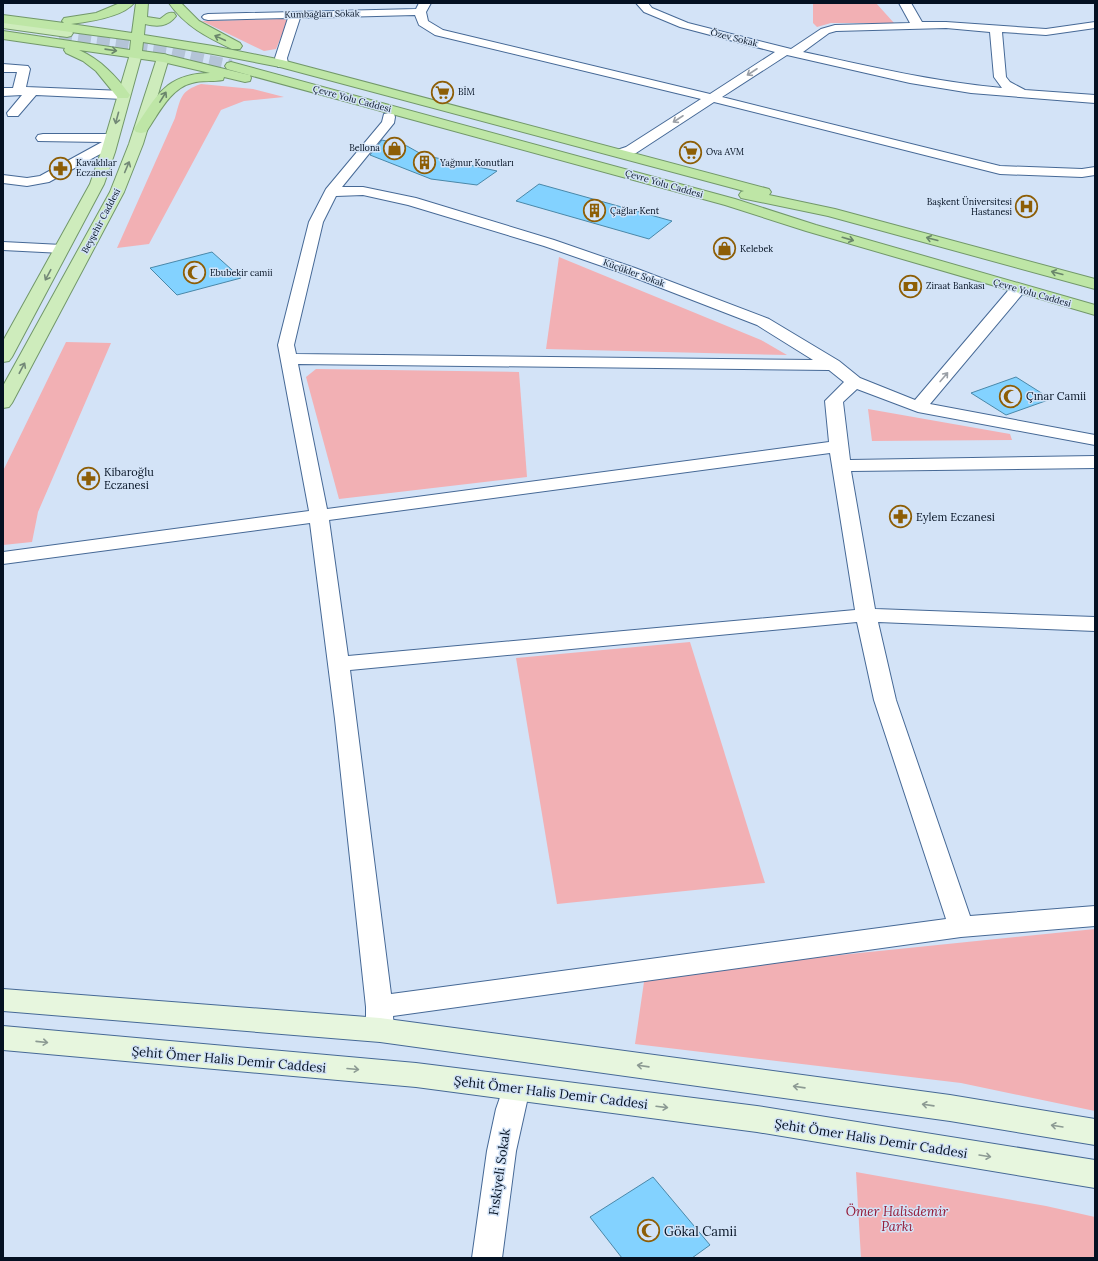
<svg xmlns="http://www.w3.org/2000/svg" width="1098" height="1261" viewBox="0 0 1098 1261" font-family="Lora,serif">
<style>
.green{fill:#f2b0b4}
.building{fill:#83d2ff;stroke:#4a88a9}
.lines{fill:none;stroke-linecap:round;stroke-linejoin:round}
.primary-tunnel{stroke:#b4c4d7;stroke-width:13;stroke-dasharray:13 6;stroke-linecap:butt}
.minor-casing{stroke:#466996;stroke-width:2}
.secondary-casing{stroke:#466996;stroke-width:2}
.primary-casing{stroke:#72986a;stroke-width:2}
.trunk-casing{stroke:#72986a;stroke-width:2}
.minor{fill:#fff;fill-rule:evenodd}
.secondary{fill:#e7f6de;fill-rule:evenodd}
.primary{fill:#ceecbc;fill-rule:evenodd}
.trunk{fill:#bee6a6;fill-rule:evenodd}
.oneway{stroke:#6a866b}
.oneway2{stroke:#9ba0a7}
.oneway3{stroke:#738977}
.oneway4{stroke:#8c9a93}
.labels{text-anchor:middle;stroke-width:3;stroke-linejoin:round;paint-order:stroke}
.far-street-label{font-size:9px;fill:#041122;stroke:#d3e3f7}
.far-poi-label{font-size:9px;fill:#041122;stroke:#d3e3f7;text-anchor:start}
.poi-label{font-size:11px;fill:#041122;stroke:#d3e3f7;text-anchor:start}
.near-street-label{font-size:13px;fill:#041122;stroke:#d3e3f7}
.near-park-label{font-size:13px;font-style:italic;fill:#941835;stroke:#d3e3f7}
.near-poi-label{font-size:13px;fill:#041122;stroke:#d3e3f7;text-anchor:start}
</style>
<rect width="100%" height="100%" fill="#d3e3f7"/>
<g class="green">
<polygon points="813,3 876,3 894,23 831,23 817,27 813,23"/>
<polygon points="282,19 288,20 276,49 264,51 202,21"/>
<path d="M201,84L253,89L284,97L244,101L221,110L149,244L117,248L175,118C181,98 180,91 201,84Z"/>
<polygon points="559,257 761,340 787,355 546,349"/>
<polygon points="66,342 111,343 38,512 32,542 3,545 3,471"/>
<polygon points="316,369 519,372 527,477 339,499 306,377"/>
<polygon points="868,409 1010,434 1012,440 872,441"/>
<polygon points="690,642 765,883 557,904 516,658"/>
<polygon points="1095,929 1095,1111 961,1083 635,1044 645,975"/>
<polygon points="856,1172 1046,1206 1095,1217 1095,1258 861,1258"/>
</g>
<g class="building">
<polygon points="382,140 407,146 423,155 497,171 477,185 431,179 370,155"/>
<polygon points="539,184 672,221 649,239 516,201"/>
<polygon points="212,252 241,278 177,295 150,268"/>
<polygon points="1016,377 1051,399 1006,415 971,393"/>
<polygon points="653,1177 710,1245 692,1258 622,1258 590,1217"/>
</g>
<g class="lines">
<polyline class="primary-tunnel" points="59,37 170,53 231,66"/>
<defs>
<g id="minor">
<path d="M419,3H431L426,12L428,21L443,30L710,94L775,52L680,27L644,12L636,3H648L652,8L688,23L791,49L821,29L835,25L910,23L899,3H911L922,22H946L1046,29L1095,22V28L1046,35L1002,32L1006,77L1010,82L1025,90L1095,95V103L971,93L910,83L787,55L722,97L1000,166L1082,169L1095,167V175L1082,177L1000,174L714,102L636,153L622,157L617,156L615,153L617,150L626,147L701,99L435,35L419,25L415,15L300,18L287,58L288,64L286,67H278L275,58L288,18L208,20L204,19L202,17L204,15L208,14L416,9ZM946,28L990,32L994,77L1002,88C934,82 869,66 803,52L829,33L836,31Z"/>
<polygon points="3,64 28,66 30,69 26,87 123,91 127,92 129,95 127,98 123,99 36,95 18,116 8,116 7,113 22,95 3,96 3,88 13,88 17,72 3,72"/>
<path d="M389,113L394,114L395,117L394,123L342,187H363L416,198L554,240L635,268L769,319L839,361L860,378L915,400L1012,286L1018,284L1024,286L1026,289L1024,292L930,404L1095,435V445L918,412L857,389L843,402L850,460L1095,456V468L851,471L875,609L1095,617V631L878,622L896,700L970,916L1095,906V926L961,937L393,1016L394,1030L390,1038L380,1041L370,1038L366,1030V1007L335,719L310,523L3,564V552L309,511L278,345L309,222L326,189L382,122L384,114ZM363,195L408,205L544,246L625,274L757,325L813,360L296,354L294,345L323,222L336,196ZM298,364L829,370L844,382L825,401L829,442L327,509ZM830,453L855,610L348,656L329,520ZM857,622L874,700L946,919L391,994L350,670Z"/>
<polygon points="43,134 111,134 116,135 118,138 115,141 117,143 115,146 49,182 27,186 3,183 3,175 27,178 40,176 102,142 38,141 36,138 38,135"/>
<polygon points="3,242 62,245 67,246 69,249 67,252 62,253 3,250"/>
<polygon points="516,1076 526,1080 530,1088 516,1151 502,1258 472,1258 487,1151 496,1109 506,1080"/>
</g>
<g id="secondary">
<polygon points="3,989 380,1018 950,1095 1095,1119 1095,1145 950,1121 380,1042 3,1011"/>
<polygon points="3,1026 416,1063 757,1106 1095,1160 1095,1188 757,1132 416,1087 3,1050"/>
</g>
<g id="primary">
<polygon points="3,20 67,29 71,30 73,33 71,36 67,37 3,28"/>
<polygon points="136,50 140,51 142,54 115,152 104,184 12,357 9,361 3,362 3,341 90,184 101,152 130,54 132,51"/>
<polygon points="163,54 167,55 169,58 143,144 124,192 12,403 9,407 3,408 3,386 110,192 129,144 157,58 159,55"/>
</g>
<g id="trunk">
<path d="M120,3H134C123,17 88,22 71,24L132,33L136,3H148L147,17L160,19C166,15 167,12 174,13L176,16C168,27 157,27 145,24L144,35L213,46L282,60L769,189L771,192L769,195L835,209L1095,279V289L828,216L741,198L739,195L741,192L744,191L280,67L213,54L143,42L142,51L163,54L245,74L250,75L251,78L250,81L245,82L224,77L223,80C212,82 202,80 192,83C170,88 158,115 146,132L141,133L136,132L134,129C157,96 165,74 210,73L163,62L79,50C101,60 116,76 130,95L128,98H118L96,71L83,61L66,53L64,50L65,48L3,39V31L130,50L131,40L3,23V15L64,23L62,21L64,18L96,13Z"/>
<path d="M169,3H181L199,21L240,43L242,46L240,49H232C207,37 185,26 169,3Z"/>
<polygon points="231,62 735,199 816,225 1095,305 1095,315 806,231 725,205 227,69 225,66 227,63"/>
</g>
</defs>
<use href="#minor" class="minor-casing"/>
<use href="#secondary" class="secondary-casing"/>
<use href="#primary" class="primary-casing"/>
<use href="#trunk" class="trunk-casing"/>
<use href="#minor" class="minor"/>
<use href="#secondary" class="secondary"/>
<use href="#primary" class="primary"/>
<use href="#trunk" class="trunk"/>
</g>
<defs><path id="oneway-shaft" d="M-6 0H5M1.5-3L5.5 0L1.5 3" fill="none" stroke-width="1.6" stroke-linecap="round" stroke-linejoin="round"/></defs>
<g class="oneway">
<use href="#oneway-shaft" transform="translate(220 38) rotate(-155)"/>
<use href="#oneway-shaft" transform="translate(111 50) rotate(8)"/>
<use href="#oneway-shaft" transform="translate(163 97) rotate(-58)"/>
<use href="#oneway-shaft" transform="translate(848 239) rotate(16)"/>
<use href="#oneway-shaft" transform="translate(932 239) rotate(-165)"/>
<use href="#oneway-shaft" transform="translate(1057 273) rotate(-165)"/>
</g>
<g class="oneway2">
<use href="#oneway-shaft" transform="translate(752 72) rotate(147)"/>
<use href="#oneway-shaft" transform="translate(678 119) rotate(147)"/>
<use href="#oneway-shaft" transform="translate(944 377) rotate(-50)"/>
</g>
<g class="oneway3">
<use href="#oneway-shaft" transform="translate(117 118) rotate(105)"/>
<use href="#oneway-shaft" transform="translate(127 167) rotate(-67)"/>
<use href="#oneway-shaft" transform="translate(48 275) rotate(118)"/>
<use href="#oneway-shaft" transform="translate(22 368) rotate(-62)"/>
</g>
<g class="oneway4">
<use href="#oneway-shaft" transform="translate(42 1042) rotate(6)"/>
<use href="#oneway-shaft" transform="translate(643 1066) rotate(-172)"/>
<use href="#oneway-shaft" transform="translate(353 1069) rotate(5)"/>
<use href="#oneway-shaft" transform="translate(799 1087) rotate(-172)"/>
<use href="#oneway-shaft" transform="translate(928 1105) rotate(-172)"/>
<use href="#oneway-shaft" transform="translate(662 1107) rotate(7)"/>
<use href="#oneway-shaft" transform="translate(1057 1126) rotate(-171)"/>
<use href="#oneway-shaft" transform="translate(985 1156) rotate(9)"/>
</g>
<defs>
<symbol id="supermarket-ring" viewBox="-11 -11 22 22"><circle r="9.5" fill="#d3e3f7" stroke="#8d5e06" stroke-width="1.5"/><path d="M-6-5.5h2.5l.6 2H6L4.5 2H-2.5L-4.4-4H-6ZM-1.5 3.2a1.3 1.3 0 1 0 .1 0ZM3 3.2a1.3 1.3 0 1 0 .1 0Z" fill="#8d5e06"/></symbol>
<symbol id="shop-ring" viewBox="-11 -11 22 22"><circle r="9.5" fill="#d3e3f7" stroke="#8d5e06" stroke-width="1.5"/><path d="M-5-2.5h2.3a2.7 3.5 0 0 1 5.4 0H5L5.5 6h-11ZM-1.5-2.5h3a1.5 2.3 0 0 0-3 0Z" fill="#8d5e06"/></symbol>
<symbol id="building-ring" viewBox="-11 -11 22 22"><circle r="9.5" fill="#d3e3f7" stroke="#8d5e06" stroke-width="1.5"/><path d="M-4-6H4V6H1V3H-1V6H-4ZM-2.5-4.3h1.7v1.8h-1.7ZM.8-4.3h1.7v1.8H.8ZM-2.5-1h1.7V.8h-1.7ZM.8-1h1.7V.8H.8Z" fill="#8d5e06"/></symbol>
<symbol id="pharmacy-ring" viewBox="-11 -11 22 22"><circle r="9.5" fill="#d3e3f7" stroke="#8d5e06" stroke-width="1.5"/><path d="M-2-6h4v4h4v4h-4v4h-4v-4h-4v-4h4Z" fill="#8d5e06"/></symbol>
<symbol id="hospital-ring" viewBox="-11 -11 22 22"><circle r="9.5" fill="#d3e3f7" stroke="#8d5e06" stroke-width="1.5"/><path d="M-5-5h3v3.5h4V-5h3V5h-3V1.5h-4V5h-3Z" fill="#8d5e06"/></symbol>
<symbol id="mosque-ring" viewBox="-11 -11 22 22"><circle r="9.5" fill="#d3e3f7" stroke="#8d5e06" stroke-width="1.5"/><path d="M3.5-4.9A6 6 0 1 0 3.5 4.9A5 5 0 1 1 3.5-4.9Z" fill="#8d5e06"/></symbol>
<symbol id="bank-ring" viewBox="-11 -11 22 22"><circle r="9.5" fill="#d3e3f7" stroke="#8d5e06" stroke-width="1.5"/><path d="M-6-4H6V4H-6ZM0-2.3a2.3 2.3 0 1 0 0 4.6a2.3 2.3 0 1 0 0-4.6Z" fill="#8d5e06"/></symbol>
</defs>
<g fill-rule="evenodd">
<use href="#supermarket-ring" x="430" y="80" width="25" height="25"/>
<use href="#shop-ring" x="382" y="136" width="25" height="25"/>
<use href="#supermarket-ring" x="678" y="140" width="25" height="25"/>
<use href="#building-ring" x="412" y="150" width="25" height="25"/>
<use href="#pharmacy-ring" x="48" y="156" width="25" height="25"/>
<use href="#hospital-ring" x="1014" y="194" width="25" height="25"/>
<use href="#building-ring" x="582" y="198" width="25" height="25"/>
<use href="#shop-ring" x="712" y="236" width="25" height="25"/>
<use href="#mosque-ring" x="182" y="260" width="25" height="25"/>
<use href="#bank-ring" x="898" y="274" width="25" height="25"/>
<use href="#mosque-ring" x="998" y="384" width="25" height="25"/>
<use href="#pharmacy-ring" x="76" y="466" width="25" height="25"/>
<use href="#pharmacy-ring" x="888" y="504" width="25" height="25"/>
<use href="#mosque-ring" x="636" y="1218" width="25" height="25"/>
</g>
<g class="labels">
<g class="far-street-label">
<text transform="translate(322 14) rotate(-1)" y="3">Kumbağları Sokak</text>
<text transform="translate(734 38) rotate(14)" y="3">Özev Sokak</text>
<text transform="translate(352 99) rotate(15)" y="3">Çevre Yolu Caddesi</text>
<text transform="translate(664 184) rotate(16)" y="3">Çevre Yolu Caddesi</text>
<text transform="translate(101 221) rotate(-62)" y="3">Beyşehir Caddesi</text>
<text transform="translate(634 273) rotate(20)" y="3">Küçükler Sokak</text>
<text transform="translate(1032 293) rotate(16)" y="3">Çevre Yolu Caddesi</text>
</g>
<g class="far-poi-label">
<text x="458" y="95">BİM</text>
<text x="380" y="151" text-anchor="end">Bellona</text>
<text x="706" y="155">Ova AVM</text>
<text x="76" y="166">Kavaklılar<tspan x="76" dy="10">Eczanesi</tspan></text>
<text x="440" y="166">Yağmur Konutları</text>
<text x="1012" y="205" text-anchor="end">Başkent Üniversitesi<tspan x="1012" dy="10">Hastanesi</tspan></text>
<text x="610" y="214">Çağlar Kent</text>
<text x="740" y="252">Kelebek</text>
<text x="210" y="276">Ebubekir camii</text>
<text x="926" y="289">Ziraat Bankası</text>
</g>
<g class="poi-label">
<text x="1026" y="400">Çınar Camii</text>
<text x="104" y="476">Kibaroğlu<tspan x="104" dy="13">Eczanesi</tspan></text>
<text x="916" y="521">Eylem Eczanesi</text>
</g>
<g class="near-street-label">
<text transform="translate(229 1059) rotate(5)" y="5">Şehit Ömer Halis Demir Caddesi</text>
<text transform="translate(551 1092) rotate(7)" y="5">Şehit Ömer Halis Demir Caddesi</text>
<text transform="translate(871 1138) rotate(9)" y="5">Şehit Ömer Halis Demir Caddesi</text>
<text transform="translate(499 1172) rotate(-82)" y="5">Fıskiyeli Sokak</text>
</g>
<g class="near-park-label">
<text x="897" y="1216">Ömer Halisdemir<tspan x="897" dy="15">Parkı</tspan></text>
</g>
<g class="near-poi-label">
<text x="664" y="1236">Gökal Camii</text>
</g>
</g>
<rect width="1098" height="1261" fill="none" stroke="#041122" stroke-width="8"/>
</svg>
